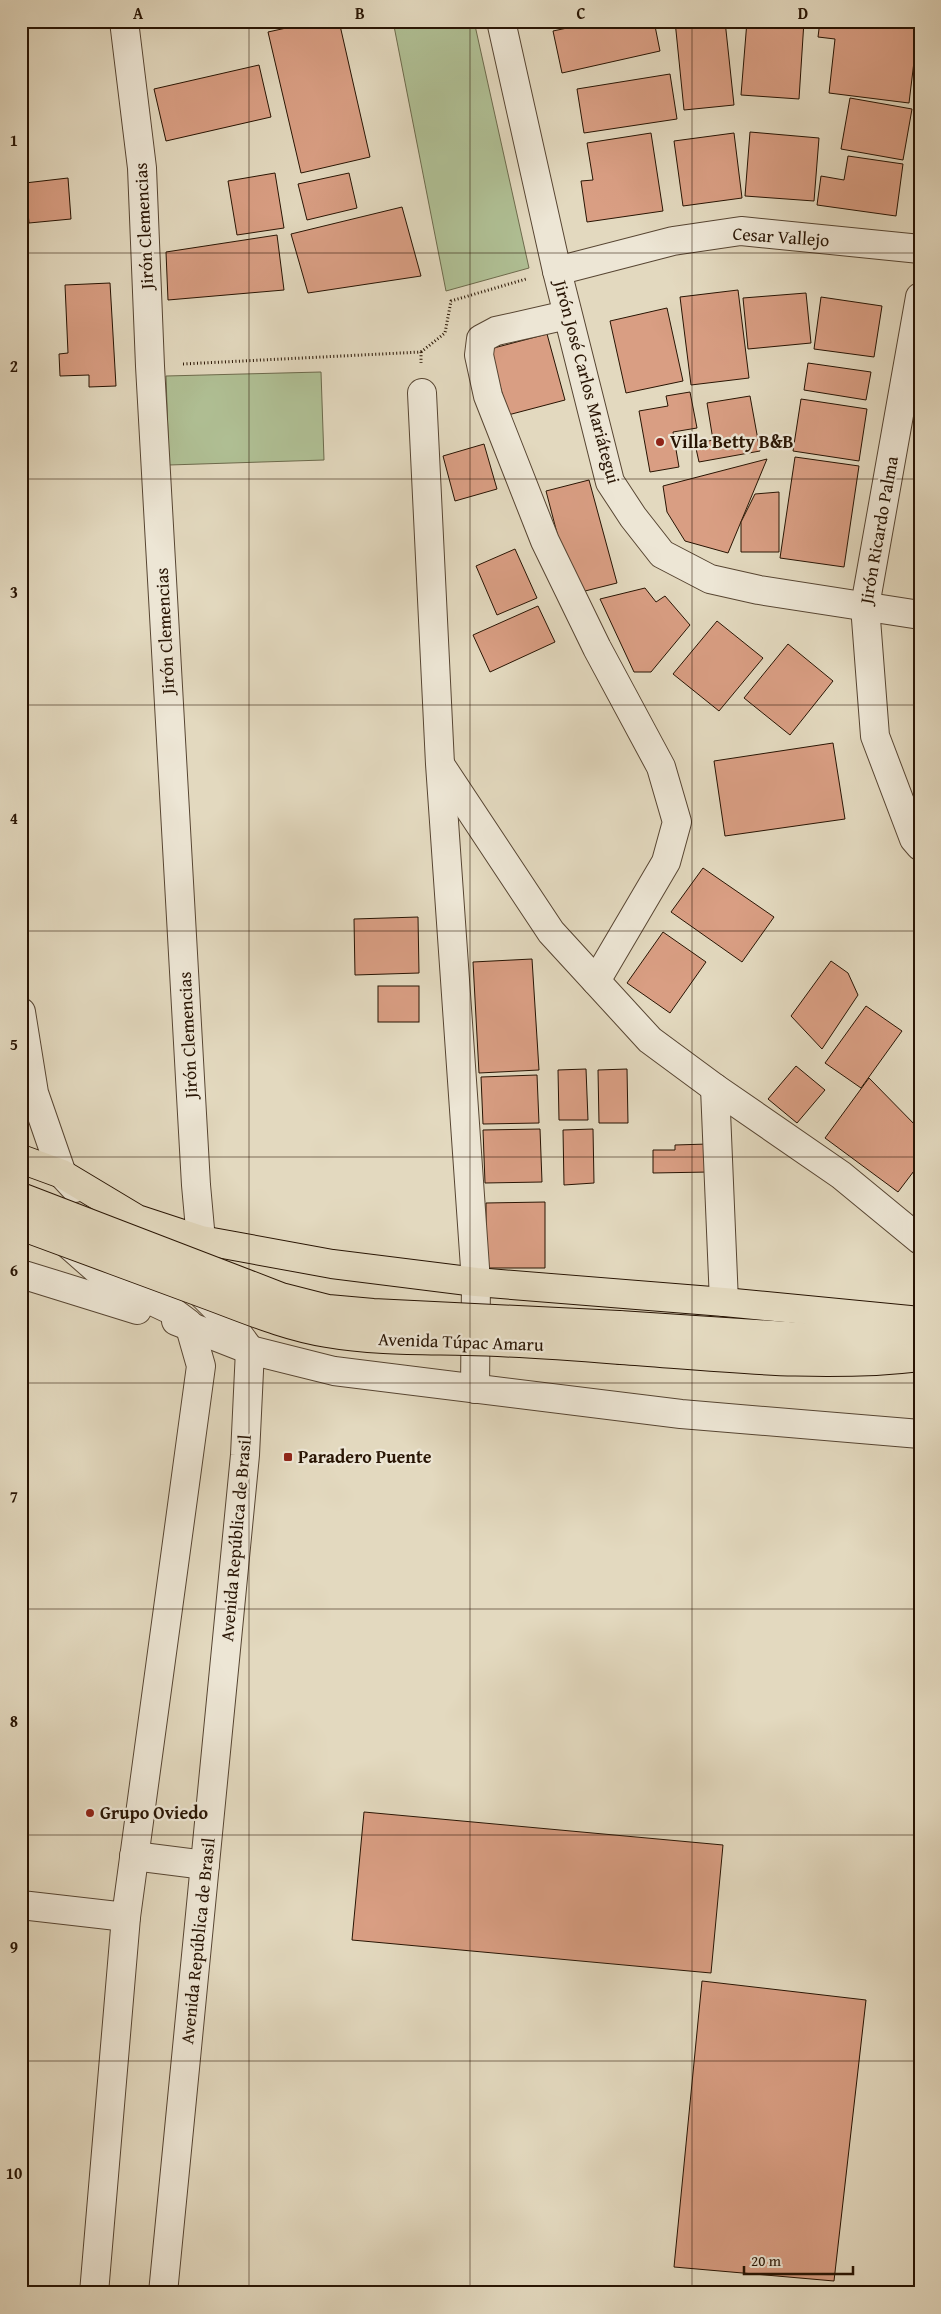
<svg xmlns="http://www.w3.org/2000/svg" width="941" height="2314" viewBox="0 0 941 2314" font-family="'Gentium Book Plus',serif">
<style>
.green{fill:#b0c095;stroke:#6c6a4c}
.building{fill:#d99e83;stroke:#281403}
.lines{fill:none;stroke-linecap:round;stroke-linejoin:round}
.minor-casing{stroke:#574532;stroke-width:30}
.major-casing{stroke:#281403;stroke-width:30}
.path{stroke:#281403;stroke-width:3;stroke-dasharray:1 2.5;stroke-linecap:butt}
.minor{stroke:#ede6d5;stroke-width:28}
.major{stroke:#e3d9bf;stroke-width:28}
.major-bridge-casing{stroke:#281403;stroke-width:30;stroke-linecap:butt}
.major-bridge{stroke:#e3d9bf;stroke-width:28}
.grid{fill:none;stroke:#281403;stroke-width:1;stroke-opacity:0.55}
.poi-dot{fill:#8f2418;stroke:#ede6d5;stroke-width:2}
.labels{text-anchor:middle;stroke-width:4.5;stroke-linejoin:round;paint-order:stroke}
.street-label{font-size:18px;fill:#281403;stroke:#ede6d5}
.poi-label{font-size:18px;font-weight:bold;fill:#281403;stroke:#ede6d5;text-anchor:start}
.neatline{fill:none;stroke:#281403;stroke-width:2}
.grid-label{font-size:16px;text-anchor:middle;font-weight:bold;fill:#281403}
</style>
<rect width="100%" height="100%" fill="#e3d9bf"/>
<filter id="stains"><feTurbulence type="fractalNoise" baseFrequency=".004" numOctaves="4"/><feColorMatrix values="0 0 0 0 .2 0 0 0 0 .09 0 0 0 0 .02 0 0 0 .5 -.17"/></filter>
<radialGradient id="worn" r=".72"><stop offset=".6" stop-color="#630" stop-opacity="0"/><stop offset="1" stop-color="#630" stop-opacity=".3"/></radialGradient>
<g class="green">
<polygon points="393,21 474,21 529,268 446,291"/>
<polygon points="321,372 324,460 169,465 166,376"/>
</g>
<g class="building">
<polygon points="318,21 339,21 370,157 301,173 268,32"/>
<polygon points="600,21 654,21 660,51 562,73 553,31"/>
<polygon points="675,21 725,21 734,105 684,110"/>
<polygon points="747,21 804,21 799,99 741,95"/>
<polygon points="820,21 920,21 920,46 916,45 909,103 829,93 835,39 818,37"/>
<polygon points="259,65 271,117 166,141 154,89"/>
<polygon points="670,74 677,119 584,133 577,89"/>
<polygon points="850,98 912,109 903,160 841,149"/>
<polygon points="750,132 819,138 814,201 745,196"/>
<polygon points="651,133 663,211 587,222 581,181 593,180 587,143"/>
<polygon points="734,133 742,198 683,206 674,141"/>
<polygon points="848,156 903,164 896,216 817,205 821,176 844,180"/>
<polygon points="275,173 284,228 237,235 228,181"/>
<polygon points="349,173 357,208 307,220 298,184"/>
<polygon points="68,178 71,219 29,223 25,183"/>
<polygon points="402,207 421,276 308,293 291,234"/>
<polygon points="277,235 284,290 168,300 166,252"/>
<polygon points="110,283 116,386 89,387 89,375 60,376 59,354 68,353 65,285"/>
<polygon points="738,290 749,378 691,385 680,297"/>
<polygon points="806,293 811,343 748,349 743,298"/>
<polygon points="821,297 882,306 874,357 814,349"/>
<polygon points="667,308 683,381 626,393 610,321"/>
<polygon points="547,334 565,400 508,415 490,349"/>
<polygon points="808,363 871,372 866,400 804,390"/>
<polygon points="690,392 697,428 673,432 679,467 650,472 639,411 668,406 666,396"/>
<polygon points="750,396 760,451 699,462 695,444 713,440 707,403"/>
<polygon points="801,399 867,409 859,461 793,451"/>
<polygon points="484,444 497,489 455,501 443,456"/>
<polygon points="795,457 859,466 844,567 780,558"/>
<polygon points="767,459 728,553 685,541 667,512 663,486"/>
<polygon points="589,480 617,583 573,594 546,491"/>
<polygon points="779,492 779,552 741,552 741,522 755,494"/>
<polygon points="515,549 537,598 497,615 476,566"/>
<polygon points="645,588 656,602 665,596 690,625 651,672 634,672 600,599"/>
<polygon points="538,606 555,642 490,672 473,635"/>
<polygon points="717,621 763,658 719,711 673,674"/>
<polygon points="788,644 833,681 790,735 744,698"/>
<polygon points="833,743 845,819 725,836 714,761"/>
<polygon points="703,868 774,917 742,962 671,912"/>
<polygon points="418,917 419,973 355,975 354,919"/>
<polygon points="663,932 706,962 670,1013 627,983"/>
<polygon points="532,959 539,1070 479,1073 473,962"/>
<polygon points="831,961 848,973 858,995 822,1049 791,1016"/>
<rect x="378" y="986" width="41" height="36"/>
<polygon points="866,1006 902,1031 861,1088 825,1063"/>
<polygon points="796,1066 825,1090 797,1123 768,1099"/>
<polygon points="586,1069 588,1120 559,1120 558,1070"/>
<polygon points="627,1069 628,1123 599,1123 598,1070"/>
<polygon points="537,1075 539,1123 483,1124 481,1077"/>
<polygon points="869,1078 920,1130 920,1163 898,1192 825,1138"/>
<polygon points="540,1129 542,1182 485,1183 483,1130"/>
<polygon points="593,1129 594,1183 564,1185 563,1130"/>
<polygon points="708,1144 709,1172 653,1173 653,1150 675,1150 675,1145"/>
<polygon points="545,1202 545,1268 486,1268 486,1203"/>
<polygon points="364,1812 723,1845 711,1973 352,1940"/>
<polygon points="702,1981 866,2000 834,2281 674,2267"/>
</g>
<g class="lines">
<defs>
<g id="minor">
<polyline points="124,21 142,168 150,366 196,1185 201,1240"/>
<polyline points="501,21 557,271 610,482 633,517 662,554 710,579 759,590 920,615"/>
<polyline points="557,271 673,241 741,231 920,249"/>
<polyline points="920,297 865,606 875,736 914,839 920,846"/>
<polyline points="567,315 496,331 481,339 479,355 488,396 545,541 597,648 661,767 677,822 666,862 596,981"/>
<polyline points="422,393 440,764 476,1282 475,1389"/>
<polyline points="441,766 551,932 650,1040 715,1088 841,1175 920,1240"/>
<polyline points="21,1012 34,1093 62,1174 75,1188"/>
<polyline points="715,1088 724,1302"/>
<polyline points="68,1244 110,1281 169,1309 189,1324 201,1366 126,1917 94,2293"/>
<polyline points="21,1274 137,1310"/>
<polyline points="176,1321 250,1350 334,1371 681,1414 920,1434"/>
<polyline points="134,1856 205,1865"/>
<polyline points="21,1905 126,1917"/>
<polyline points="163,2293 245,1455 250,1350 227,1319 198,1290"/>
</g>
<g id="major">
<polyline points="21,1159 62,1174 137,1219 201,1240 332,1264 476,1282 724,1302 920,1321"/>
<polyline points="619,1325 817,1338 867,1338 916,1333"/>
<path d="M621,1350C720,1357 820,1369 920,1357"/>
</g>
</defs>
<use href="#minor" class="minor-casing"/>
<use href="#major" class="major-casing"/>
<g class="path">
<polyline points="421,352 445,333 451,301 526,279"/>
<polyline points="183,364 421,352 421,363"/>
</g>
<use href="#minor" class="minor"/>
<use href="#major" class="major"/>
<defs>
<g id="major-bridge">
<polyline points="21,1197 281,1297 328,1309 373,1313 619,1325"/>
<path d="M21,1226C82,1249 144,1271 205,1294C246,1309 284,1326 327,1333C373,1341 420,1340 466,1341C518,1342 569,1346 621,1350"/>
</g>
</defs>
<use href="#major-bridge" class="major-bridge-casing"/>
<use href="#major-bridge" class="major-bridge"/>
</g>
<path class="grid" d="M249,21V2293M470,21V2293M692,21V2293M21,253H920M21,479H920M21,705H920M21,931H920M21,1157H920M21,1383H920M21,1609H920M21,1835H920M21,2061H920"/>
<g class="poi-dot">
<circle cx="660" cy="442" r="5"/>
<rect x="283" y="1452" width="10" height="10" rx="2.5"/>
<circle cx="90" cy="1813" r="5"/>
</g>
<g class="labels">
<g class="street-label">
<text transform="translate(144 226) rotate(-93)" y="6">Jirón Clemencias</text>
<text transform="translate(781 237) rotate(4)" y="6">Cesar Vallejo</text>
<text transform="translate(587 382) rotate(75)" y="6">Jirón José Carlos Mariátegui</text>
<text transform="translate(879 530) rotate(-80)" y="6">Jirón Ricardo Palma</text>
<text transform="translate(165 631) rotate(-93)" y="6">Jirón Clemencias</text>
<text transform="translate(188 1035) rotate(-93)" y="6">Jirón Clemencias</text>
<text transform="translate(461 1342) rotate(2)" y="6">Avenida Túpac Amaru</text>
<text transform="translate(236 1538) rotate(-85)" y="6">Avenida República de Brasil</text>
<text transform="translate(198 1941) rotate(-84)" y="6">Avenida República de Brasil</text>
</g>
<g class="poi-label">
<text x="670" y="448">Villa Betty B&amp;B</text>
<text x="298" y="1463">Paradero Puente</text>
<text x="100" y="1819">Grupo Oviedo</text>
</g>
</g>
<rect width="941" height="2314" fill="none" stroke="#e3d9bf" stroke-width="55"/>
<path d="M744 2266v8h109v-8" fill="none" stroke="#281403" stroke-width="2.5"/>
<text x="751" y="2266" font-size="15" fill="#281403" stroke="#ede6d5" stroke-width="4" paint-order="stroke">20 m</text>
<rect x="28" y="28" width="886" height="2258" class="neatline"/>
<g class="grid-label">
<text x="138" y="19">A</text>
<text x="360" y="19">B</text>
<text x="581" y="19">C</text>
<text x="803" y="19">D</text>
<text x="14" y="146">1</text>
<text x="14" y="372">2</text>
<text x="14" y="598">3</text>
<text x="14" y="824">4</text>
<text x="14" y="1050">5</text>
<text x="14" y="1276">6</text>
<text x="14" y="1502">7</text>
<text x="14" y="1727">8</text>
<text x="14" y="1953">9</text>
<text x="14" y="2179">10</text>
</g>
<rect width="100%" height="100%" filter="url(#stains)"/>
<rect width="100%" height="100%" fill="url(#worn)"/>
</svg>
